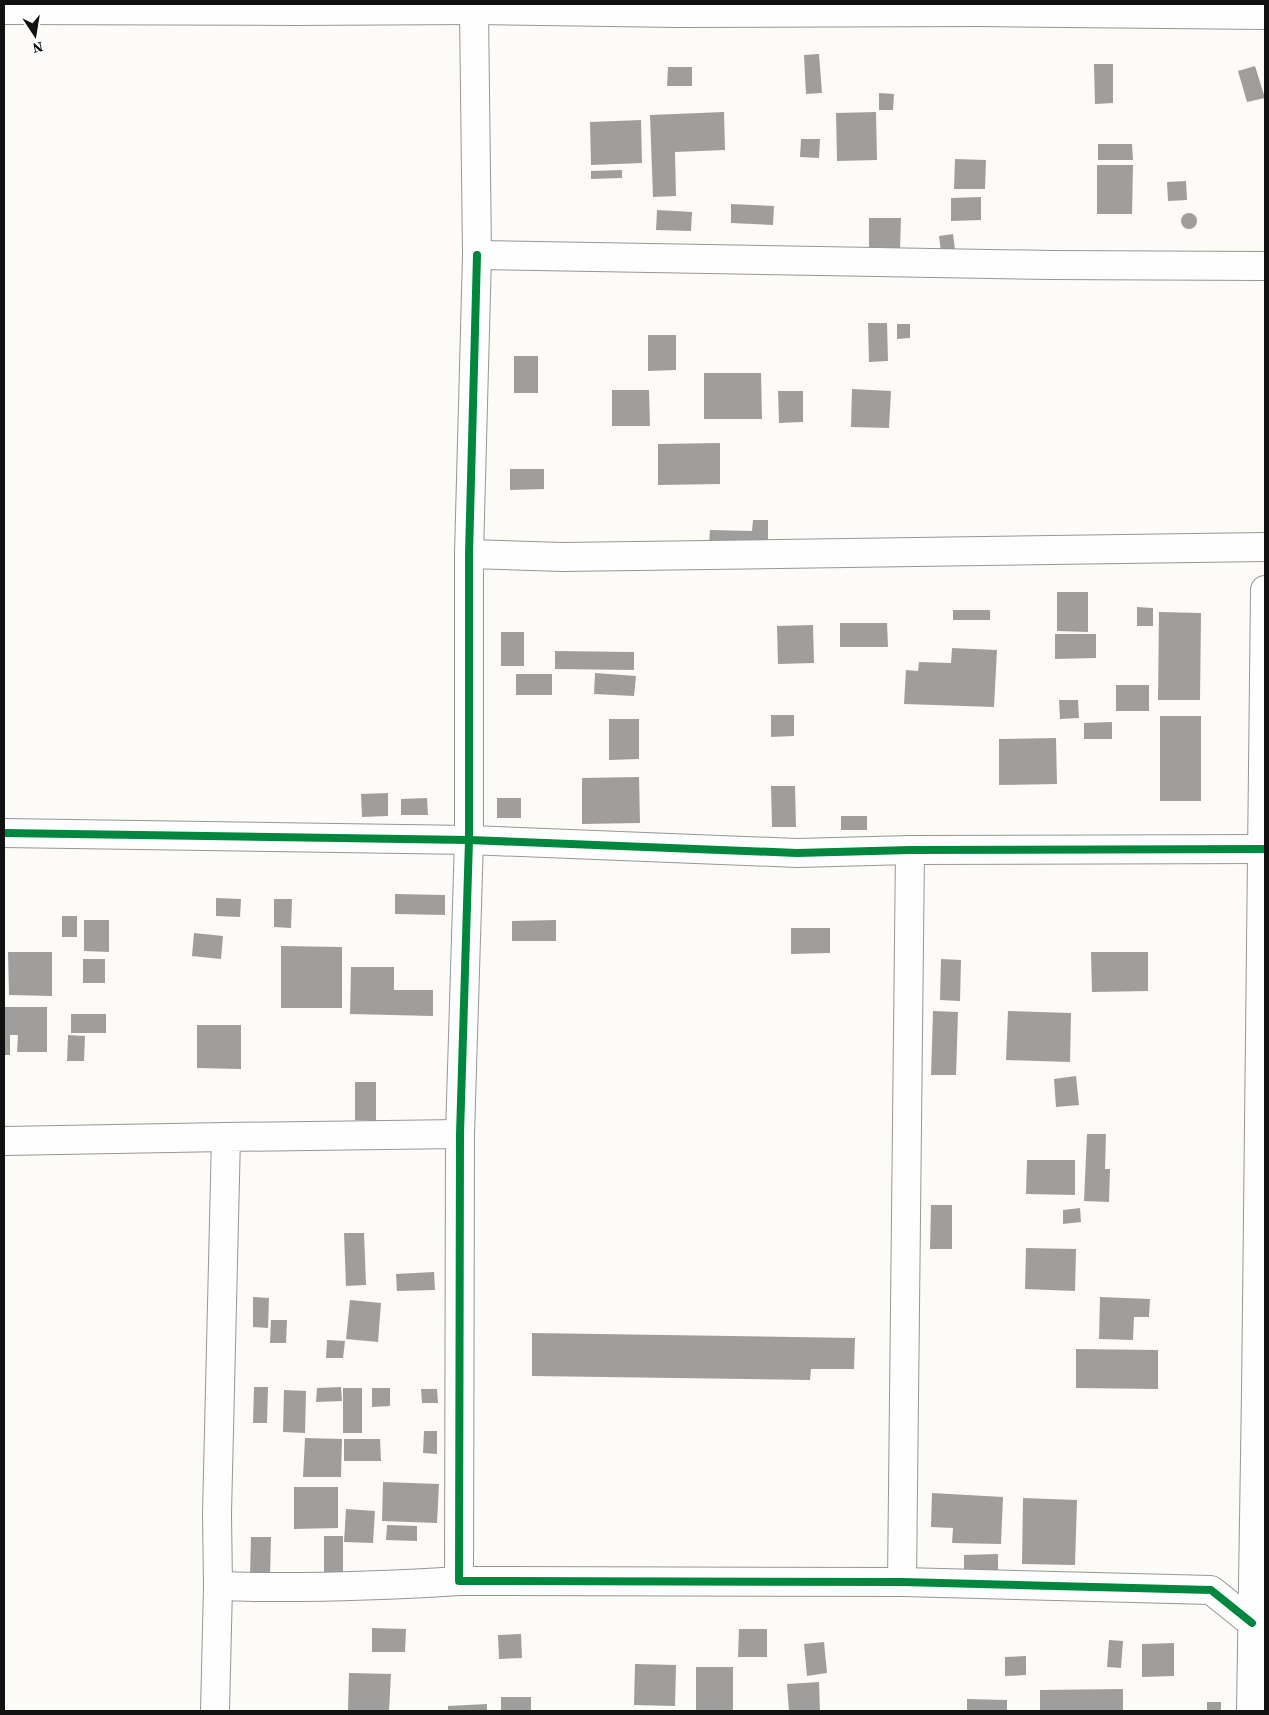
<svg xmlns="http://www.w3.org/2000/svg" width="1269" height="1715" viewBox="0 0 1269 1715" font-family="'Source Serif 4',serif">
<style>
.building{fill:#a09e9c}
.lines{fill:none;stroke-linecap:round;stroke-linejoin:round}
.minor-casing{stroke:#979695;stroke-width:30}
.minor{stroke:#fffefe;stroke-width:28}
.cycleway-casing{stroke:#fff;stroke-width:11}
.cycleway{stroke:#00873e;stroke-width:8}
</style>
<rect width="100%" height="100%" fill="#fcfbf8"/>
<g class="building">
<polygon points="819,54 822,93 806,94 804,55"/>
<polygon points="1094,64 1113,64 1113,103 1095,104"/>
<polygon points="1255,66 1265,98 1247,102 1238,71"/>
<polygon points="668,67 692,67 692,86 667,86"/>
<polygon points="879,93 894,94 893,110 879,110"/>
<polygon points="724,112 725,150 675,152 676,196 653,197 650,115"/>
<polygon points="876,112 877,160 837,161 836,113"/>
<polygon points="641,120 642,163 591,165 590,122"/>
<polygon points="801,139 820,139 819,158 800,157"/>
<polygon points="1098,144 1132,144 1133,160 1098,160"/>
<polygon points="955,159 986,160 985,189 954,189"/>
<polygon points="1097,165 1133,165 1132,214 1097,214"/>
<polygon points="622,170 622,178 591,179 591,171"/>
<polygon points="1186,181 1187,200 1168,201 1167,182"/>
<polygon points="981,197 981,220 951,221 951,198"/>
<polygon points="731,204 774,206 773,225 731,223"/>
<polygon points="657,210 692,212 691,231 656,230"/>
<circle cx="1189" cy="221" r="8"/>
<polygon points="869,218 901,218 900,248 869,248"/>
<polygon points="953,234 955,250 941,252 939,236"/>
<polygon points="868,323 887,323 888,361 869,362"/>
<polygon points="897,324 910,324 910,338 897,339"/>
<polygon points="648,335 676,335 676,370 648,371"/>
<rect x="514" y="356" width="24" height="37"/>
<polygon points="704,373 761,373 762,419 704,419"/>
<polygon points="852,389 891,391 889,428 851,427"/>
<polygon points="612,390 649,390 650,426 612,426"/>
<polygon points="778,391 803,391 803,422 779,423"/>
<polygon points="720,443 720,484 658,485 658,444"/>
<polygon points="510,469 544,469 544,489 510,490"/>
<polygon points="753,520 768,520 768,545 709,544 710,530 752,531"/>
<polygon points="1057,592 1088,592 1088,632 1057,631"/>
<polygon points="1137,607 1153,608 1153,626 1137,626"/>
<rect x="953" y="610" width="37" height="10"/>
<polygon points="1159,612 1201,613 1200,700 1158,700"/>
<polygon points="840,623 887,623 888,647 840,647"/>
<polygon points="813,625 814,663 778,664 777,626"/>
<rect x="501" y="632" width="23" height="34"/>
<polygon points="1055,634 1096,634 1096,658 1055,659"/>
<polygon points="952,648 997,650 994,707 904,704 906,670 918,671 919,662 951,663"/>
<polygon points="555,651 634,652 634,670 555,669"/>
<polygon points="595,673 636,676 634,696 594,694"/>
<rect x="516" y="674" width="36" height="21"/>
<rect x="1116" y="685" width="33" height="26"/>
<polygon points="1059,700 1078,700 1079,718 1060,719"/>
<polygon points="771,715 794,715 794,736 771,737"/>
<rect x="1160" y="716" width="41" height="85"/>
<polygon points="609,719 639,719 639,759 609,760"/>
<polygon points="1112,722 1112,739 1084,739 1084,723"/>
<polygon points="1056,738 1057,784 999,785 999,739"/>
<polygon points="639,777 640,823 582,824 582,778"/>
<polygon points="771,786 795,786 796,827 772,827"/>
<polygon points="388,793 388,816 362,817 361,794"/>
<polygon points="427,798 428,815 401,815 401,799"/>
<rect x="497" y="798" width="24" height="20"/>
<rect x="841" y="816" width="26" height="14"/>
<polygon points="395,894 445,895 445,915 395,914"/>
<polygon points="216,898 241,899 240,917 216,916"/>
<polygon points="274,899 292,899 291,928 274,927"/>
<rect x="62" y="916" width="15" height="21"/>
<polygon points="84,920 109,920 109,952 84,951"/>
<polygon points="556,920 556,941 512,941 512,921"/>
<polygon points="791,928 830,928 830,953 791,954"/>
<polygon points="194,933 223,936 221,959 192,956"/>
<polygon points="281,946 342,947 342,1008 281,1008"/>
<polygon points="8,952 52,952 52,996 9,995"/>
<polygon points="1091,952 1148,952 1148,991 1092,992"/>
<rect x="83" y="959" width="22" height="24"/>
<polygon points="941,959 961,960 960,1001 940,1000"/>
<polygon points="351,967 394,967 394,990 433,990 433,1016 350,1014"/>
<polygon points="4,1007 47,1007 47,1052 17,1052 18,1035 10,1035 10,1055 4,1055"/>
<polygon points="933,1011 958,1012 956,1075 931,1075"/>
<polygon points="1008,1011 1071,1013 1070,1062 1006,1060"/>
<rect x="71" y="1014" width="35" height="19"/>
<polygon points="197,1025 241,1025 241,1069 197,1068"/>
<polygon points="68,1035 85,1036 84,1061 67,1061"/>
<polygon points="1076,1076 1079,1105 1056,1107 1054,1079"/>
<polygon points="355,1082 376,1082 376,1121 355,1120"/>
<polygon points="1087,1134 1106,1134 1105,1169 1110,1169 1109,1202 1084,1201"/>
<polygon points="1027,1160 1075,1160 1075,1195 1026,1194"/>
<polygon points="931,1205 952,1205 952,1249 930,1249"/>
<polygon points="1080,1208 1081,1222 1063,1224 1063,1210"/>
<polygon points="344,1233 364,1233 366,1285 346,1286"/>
<polygon points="1026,1248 1076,1249 1075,1291 1025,1289"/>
<polygon points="434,1272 435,1290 397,1291 396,1274"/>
<polygon points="253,1297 269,1298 268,1328 253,1327"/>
<polygon points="1100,1297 1150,1299 1149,1317 1134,1317 1133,1340 1099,1339"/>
<polygon points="350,1300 381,1303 378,1342 346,1339"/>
<polygon points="271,1320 287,1320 286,1343 270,1343"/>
<polygon points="532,1333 855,1338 854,1369 811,1369 810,1380 532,1376"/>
<polygon points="327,1340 345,1341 343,1358 326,1358"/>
<polygon points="1076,1349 1158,1350 1158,1389 1076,1388"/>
<polygon points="254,1387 268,1387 267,1423 253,1423"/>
<polygon points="341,1387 342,1401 316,1402 317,1388"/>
<rect x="343" y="1388" width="19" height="45"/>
<polygon points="372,1388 390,1388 390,1406 372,1407"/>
<polygon points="421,1389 437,1389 438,1403 422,1403"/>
<polygon points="284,1390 306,1391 305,1433 283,1432"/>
<polygon points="424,1431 437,1431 437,1454 423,1453"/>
<polygon points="305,1438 342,1439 341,1477 303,1477"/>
<polygon points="344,1439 380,1439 381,1461 344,1461"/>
<polygon points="383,1482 439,1484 437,1523 382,1521"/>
<polygon points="294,1487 338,1487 338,1528 294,1529"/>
<polygon points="932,1493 1003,1497 1001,1544 952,1543 953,1528 931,1527"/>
<polygon points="1023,1498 1077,1500 1075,1565 1022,1564"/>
<polygon points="346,1509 375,1511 373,1543 344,1542"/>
<polygon points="387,1525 417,1526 417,1541 386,1540"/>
<polygon points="324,1536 343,1536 343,1576 324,1575"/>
<polygon points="251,1537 271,1537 270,1576 250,1576"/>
<polygon points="998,1554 998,1578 964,1578 964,1555"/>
<polygon points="372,1628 406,1629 405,1652 372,1652"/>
<polygon points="739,1629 767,1629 767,1657 738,1657"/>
<polygon points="521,1634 522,1658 499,1659 498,1635"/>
<polygon points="1109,1640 1123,1641 1121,1668 1107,1667"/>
<polygon points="824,1642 827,1673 807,1676 804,1644"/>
<polygon points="1174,1643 1174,1676 1142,1677 1142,1644"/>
<polygon points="1026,1656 1026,1675 1005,1676 1005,1657"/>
<polygon points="635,1664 676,1665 675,1706 634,1705"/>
<rect x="696" y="1667" width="37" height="44"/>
<polygon points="349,1673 391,1674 389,1711 348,1711"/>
<polygon points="819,1682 820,1711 789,1711 787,1684"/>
<polygon points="1123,1689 1123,1711 1040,1711 1040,1690"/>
<rect x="501" y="1697" width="30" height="14"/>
<polygon points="967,1699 1007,1700 1007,1711 967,1711"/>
<rect x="1207" y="1702" width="14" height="9"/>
<polygon points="487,1704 487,1711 448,1711 448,1706"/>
</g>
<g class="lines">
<defs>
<g id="minor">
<polyline points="4,10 293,11 474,10 678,13 979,12 1265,15"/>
<polyline points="474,10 477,255 1052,265 1265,266"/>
<polyline points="477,255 469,554 469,840 460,1134 459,1581 902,1582 1211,1590 1252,1623"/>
<polyline points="469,554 562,557 1265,547"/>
<polyline points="4,833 469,840 797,853 910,850 1265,849"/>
<polyline points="4,1141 226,1137"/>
<polyline points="902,1582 910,850"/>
<path d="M218,1586C299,1589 379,1586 459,1581"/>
<polyline points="215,1711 218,1586 217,1514 226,1137 460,1134"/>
<polyline points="1251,1711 1256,1393 1265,590"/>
</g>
</defs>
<use href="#minor" class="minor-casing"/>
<use href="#minor" class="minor"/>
<defs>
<g id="cycleway">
<polyline points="477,255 469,554 469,840 460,1134 459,1581 902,1582 1211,1590 1252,1623"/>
<polyline points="4,833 469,840 797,853 910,850 1265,849"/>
</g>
</defs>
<use href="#cycleway" class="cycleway-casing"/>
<use href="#cycleway" class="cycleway"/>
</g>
<rect width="1269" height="1715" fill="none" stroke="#111111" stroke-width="10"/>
<g transform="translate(35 35) rotate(168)" stroke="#ffffff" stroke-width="4" paint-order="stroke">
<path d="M0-4L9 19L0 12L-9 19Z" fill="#111111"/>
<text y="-8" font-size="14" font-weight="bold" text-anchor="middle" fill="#111111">N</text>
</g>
</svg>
